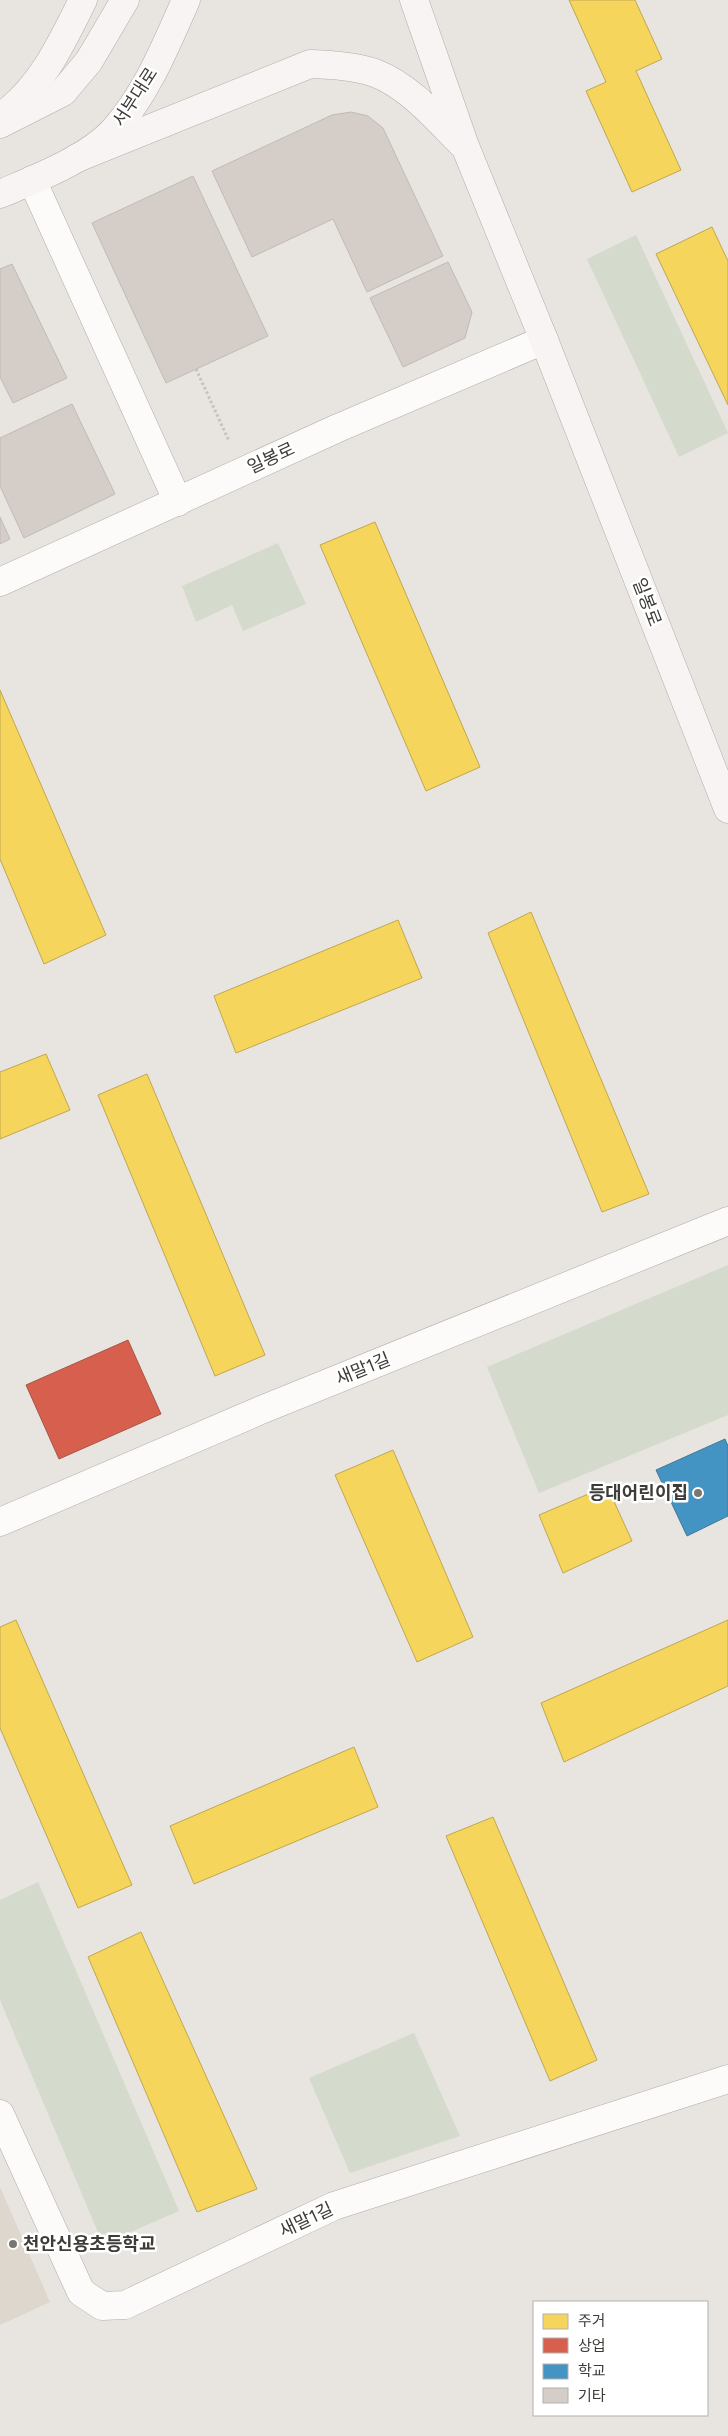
<svg xmlns="http://www.w3.org/2000/svg" width="728" height="2436" viewBox="0 0 728 2436" font-family="Figtree,'Noto Sans KR',sans-serif">
<style>
.built{fill:#ded7cd}
.park{fill:#d4dacc}
.homes{fill:#f6d55c;stroke:#bfa751}
.shops{fill:#d6604d;stroke:#a85547}
.schools{fill:#4393c3;stroke:#427999}
.building{fill:#d5cdc7;stroke:#bebbb8}
.lines{fill:none;stroke-linecap:round;stroke-linejoin:round}
.street-casing{stroke:#b0adaa;stroke-width:29}
.secondary-casing{stroke:#b0adaa;stroke-width:29}
.path{stroke:#c5c3c2;stroke-width:3;stroke-dasharray:2.5 2.5;stroke-linecap:butt}
.street{stroke:#fcfbfa;stroke-width:28}
.secondary{stroke:#f7f4f3;stroke-width:28}
.poi-dot{fill:#7a7773;stroke:#fff;stroke-width:2}
.labels{text-anchor:middle;stroke-width:5;stroke-linejoin:round;paint-order:stroke}
.street-label{font-size:18px;fill:#3e3c38;stroke:#fff}
.poi-label{font-size:18px;font-weight:bold;fill:#3e3c38;stroke:#fff;text-anchor:end}
</style>
<rect width="100%" height="100%" fill="#e8e4e0"/>
<polygon class="built" points="0,2187 50,2302 0,2325"/>
<g class="park">
<polygon points="636,235 728,433 679,457 587,259"/>
<polygon points="278,543 306,604 243,631 232,605 196,622 182,586"/>
<polygon points="728,1265 728,1415 539,1493 487,1367"/>
<polygon points="38,1882 179,2211 103,2244 0,2000 0,1900"/>
<polygon points="414,2033 460,2136 350,2173 309,2078"/>
</g>
<g class="homes">
<polygon points="569,0 635,0 662,59 636,71 681,170 632,192 586,91 606,82"/>
<polygon points="712,227 728,261 728,405 656,254"/>
<polygon points="375,522 480,767 426,791 320,545"/>
<polygon points="0,690 106,935 44,964 0,859"/>
<polygon points="531,912 649,1194 602,1212 488,933"/>
<polygon points="398,920 422,978 236,1053 214,996"/>
<polygon points="46,1054 70,1110 0,1139 0,1072"/>
<polygon points="147,1074 265,1355 215,1376 98,1095"/>
<polygon points="393,1450 473,1637 417,1662 335,1475"/>
<polygon points="607,1486 632,1541 563,1573 539,1515"/>
<polygon points="16,1620 132,1885 78,1908 0,1728 0,1627"/>
<polygon points="728,1620 728,1686 564,1762 541,1703"/>
<polygon points="354,1747 378,1807 194,1884 170,1826"/>
<polygon points="493,1817 597,2060 550,2081 446,1836"/>
<polygon points="141,1932 257,2189 197,2212 88,1957"/>
</g>
<polygon class="shops" points="128,1340 161,1414 59,1459 26,1385"/>
<polygon class="schools" points="725,1439 728,1446 728,1516 687,1536 656,1470"/>
<g class="building">
<polygon points="351,112 368,116 383,128 443,256 367,292 333,219 252,257 212,171 332,115"/>
<polygon points="193,176 268,336 166,383 92,223"/>
<polygon points="448,262 472,312 465,338 403,367 370,298"/>
<polygon points="12,264 67,378 13,403 0,377 0,269"/>
<polygon points="72,404 115,494 24,538 0,486 0,438"/>
<polygon points="0,517 10,539 0,544"/>
</g>
<g class="lines">
<defs>
<g id="street">
<polyline points="32,180 178,502"/>
<polyline points="0,582 338,428 544,340"/>
<polyline points="0,1522 261,1410 728,1221"/>
<polyline points="0,2114 81,2292 102,2306 125,2305 334,2206 728,2079"/>
</g>
<g id="secondary">
<polyline points="414,0 465,146 544,340 728,809"/>
<path d="M6,113C43,84 62,42 83,0"/>
<polyline points="0,124 63,92 89,61 125,0"/>
<path d="M77,158L310,64C331,65 355,66 375,73C409,86 436,118 461,143"/>
<path d="M0,194C35,179 88,159 114,130C147,93 166,45 186,0"/>
</g>
</defs>
<use href="#street" class="street-casing"/>
<use href="#secondary" class="secondary-casing"/>
<polyline class="path" points="196,369 229,441"/>
<use href="#street" class="street"/>
<use href="#secondary" class="secondary"/>
</g>
<g class="poi-dot">
<circle cx="698" cy="1493" r="5"/>
<circle cx="13" cy="2244" r="5"/>
</g>
<g class="labels">
<g class="street-label">
<text transform="translate(135 97) rotate(-57)" y="6">서부대로</text>
<text transform="translate(271 458) rotate(-25)" y="6">일봉로</text>
<text transform="translate(647 602) rotate(69)" y="6">일봉로</text>
<text transform="translate(363 1369) rotate(-22)" y="6">새말1길</text>
<text transform="translate(306 2220) rotate(-25)" y="6">새말1길</text>
</g>
<g class="poi-label">
<text x="688" y="1499">등대어린이집</text>
<text x="23" y="2250" text-anchor="start">천안신용초등학교</text>
</g>
</g>
<rect x="533" y="2301" width="175" height="115" fill="#ffffff" stroke="#b2b1af"/>
<rect x="543" y="2314" width="25" height="15" fill="#f6d55c" stroke="#b2b1af"/>
<text x="578" y="2326" font-size="15" fill="#3e3c38">주거</text>
<rect x="543" y="2338" width="25" height="15" fill="#d6604d" stroke="#b2b1af"/>
<text x="578" y="2351" font-size="15" fill="#3e3c38">상업</text>
<rect x="543" y="2364" width="25" height="15" fill="#4393c3" stroke="#b2b1af"/>
<text x="578" y="2376" font-size="15" fill="#3e3c38">학교</text>
<rect x="543" y="2388" width="25" height="15" fill="#d5cdc7" stroke="#b2b1af"/>
<text x="578" y="2401" font-size="15" fill="#3e3c38">기타</text>
</svg>
